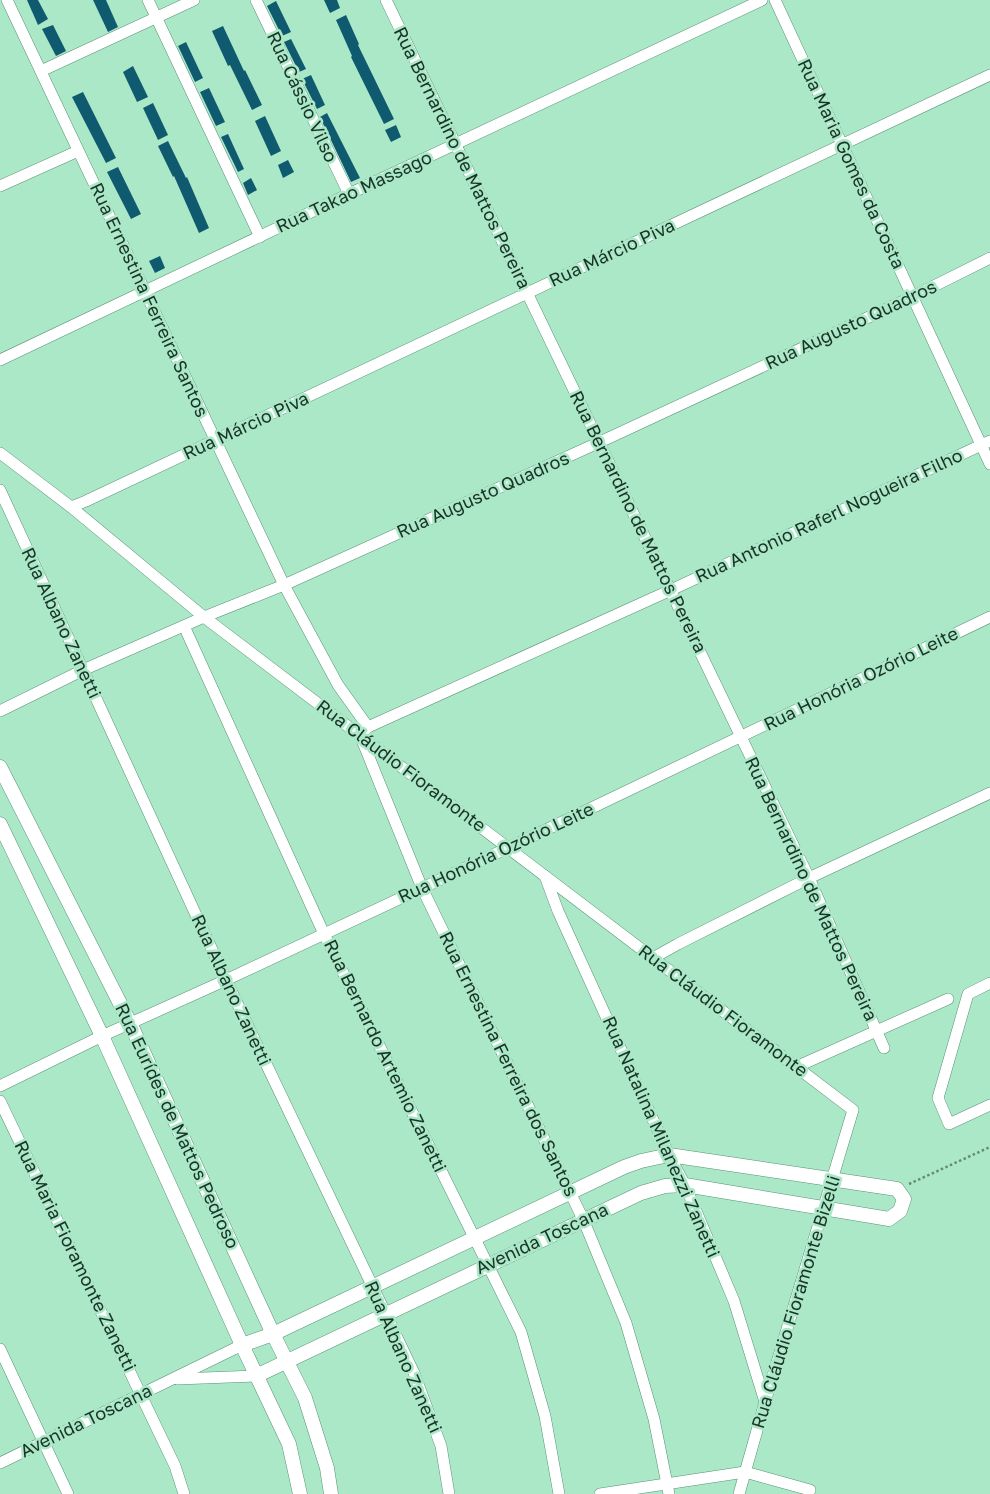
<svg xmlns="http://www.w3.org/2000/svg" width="990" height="1494" viewBox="0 0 990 1494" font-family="'Golos Text',sans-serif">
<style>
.building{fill:#0f5a6f}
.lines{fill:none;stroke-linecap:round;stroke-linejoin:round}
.minor-casing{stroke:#589275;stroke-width:12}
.tertiary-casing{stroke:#589275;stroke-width:15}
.path{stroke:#628c77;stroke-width:2.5;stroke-dasharray:2.5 2.5;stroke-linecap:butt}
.minor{stroke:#fff;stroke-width:11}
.tertiary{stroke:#fff;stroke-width:14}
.labels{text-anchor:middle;stroke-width:5;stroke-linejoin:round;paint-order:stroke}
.street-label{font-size:18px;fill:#1a3327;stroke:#abe8c8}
</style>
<rect width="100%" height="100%" fill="#abe8c8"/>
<g class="building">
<polygon points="27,0 38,0 48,19 38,25"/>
<polygon points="93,0 106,0 118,27 108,32"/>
<polygon points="324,0 337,0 340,8 330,13"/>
<polygon points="276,1 291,32 282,36 267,6"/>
<polygon points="346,15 359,44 358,45 394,119 384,124 351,57 352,56 336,20"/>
<polygon points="53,25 66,51 56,56 42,29"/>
<polygon points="223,26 244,71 245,70 262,105 252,110 230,65 228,66 212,31"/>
<polygon points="291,39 306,69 299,72 284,42"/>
<polygon points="186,42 203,78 195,82 178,46"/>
<polygon points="133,66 148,97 137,102 123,72"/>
<polygon points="311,75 325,105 317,109 302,79"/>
<polygon points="209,88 225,122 216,126 200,92"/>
<polygon points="83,92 116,158 106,163 72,97"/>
<polygon points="153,103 168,135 158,140 143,108"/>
<polygon points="327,113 360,178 351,182 320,117"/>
<polygon points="265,116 281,151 271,156 255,121"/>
<polygon points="396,125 401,137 391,142 385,130"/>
<polygon points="228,134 244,169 238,172 221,137"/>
<polygon points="168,141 186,178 187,177 209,228 199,233 174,176 173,177 158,146"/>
<polygon points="288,160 294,172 283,178 278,165"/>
<polygon points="118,167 141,214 131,219 107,172"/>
<polygon points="251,178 257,190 248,195 243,183"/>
<polygon points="160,256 165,268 155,273 149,261"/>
</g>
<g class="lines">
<defs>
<g id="minor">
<polyline points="7,0 284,585 338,685 368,727"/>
<polyline points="148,0 260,237"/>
<polyline points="256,0 349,194"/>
<polyline points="386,0 809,878 884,1048"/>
<polyline points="775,0 990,464"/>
<polyline points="41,71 194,0"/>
<polyline points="0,186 78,151"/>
<polyline points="0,360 349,194 762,0"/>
<polyline points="0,453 71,507 204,617 853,1110 765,1402 739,1494"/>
<polyline points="0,490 226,980 414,1373 441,1446 449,1494"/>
<polyline points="71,507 86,501 990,75"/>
<polyline points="184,626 324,934 521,1332 545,1416 559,1494"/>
<polyline points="0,711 83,670 204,617 284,585 600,442 912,297 990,258"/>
<polyline points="545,876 558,911 669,1155 685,1185 734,1301 765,1402"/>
<polyline points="653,958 678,944 809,878 990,793"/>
<polyline points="990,983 968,994 938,1098 949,1124 990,1105"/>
<polyline points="796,1067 948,999"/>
<polyline points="0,1086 102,1036 226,980 531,837 990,617"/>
<polyline points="0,1101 175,1466 184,1494"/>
<polyline points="0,1349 68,1494"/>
<polyline points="177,1379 256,1376"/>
<polyline points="0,1463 242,1345"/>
<polyline points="600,1494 745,1472 810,1490"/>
<polyline points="669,1494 654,1419 626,1323 583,1219 422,888 360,735 368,727 671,590 990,441"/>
</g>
<g id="tertiary">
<polyline points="0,767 130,1023 273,1334 305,1398 327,1468 331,1494"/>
<polyline points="0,824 102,1036 242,1345 289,1444 300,1494"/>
<polyline points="242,1345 273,1334 624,1167 641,1161 669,1155 897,1189 904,1199 900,1211 889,1219 685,1185 665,1186 641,1193 256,1376"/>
</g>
</defs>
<use href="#minor" class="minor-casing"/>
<use href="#tertiary" class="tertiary-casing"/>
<polyline class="path" points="909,1184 990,1147"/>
<use href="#minor" class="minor"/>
<use href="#tertiary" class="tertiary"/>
</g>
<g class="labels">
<g class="street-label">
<text transform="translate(302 97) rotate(65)" y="6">Rua Cássio Vilso</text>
<text transform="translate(462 158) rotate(64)" y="6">Rua Bernardino de Mattos Pereira</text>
<text transform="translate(851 164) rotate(65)" y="6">Rua Maria Gomes da Costa</text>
<text transform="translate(354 192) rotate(-25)" y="6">Rua Takao Massago</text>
<text transform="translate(612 253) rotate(-25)" y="6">Rua Márcio Piva</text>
<text transform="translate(149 300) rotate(65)" y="6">Rua Ernestina Ferreira Santos</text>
<text transform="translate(851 325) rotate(-25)" y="6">Rua Augusto Quadros</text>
<text transform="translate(246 426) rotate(-25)" y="6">Rua Márcio Piva</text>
<text transform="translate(483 495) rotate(-24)" y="6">Rua Augusto Quadros</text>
<text transform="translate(829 516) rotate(-25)" y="6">Rua Antonio Raferl Nogueira Filho</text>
<text transform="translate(638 522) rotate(64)" y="6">Rua Bernardino de Mattos Pereira</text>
<text transform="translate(61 623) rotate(65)" y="6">Rua Albano Zanetti</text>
<text transform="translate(861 679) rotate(-26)" y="6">Rua Honória Ozório Leite</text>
<text transform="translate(401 766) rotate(37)" y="6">Rua Cláudio Fioramonte</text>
<text transform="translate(496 853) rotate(-25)" y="6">Rua Honória Ozório Leite</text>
<text transform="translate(811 889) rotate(65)" y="6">Rua Bernardino de Mattos Pereira</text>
<text transform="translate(231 990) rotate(65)" y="6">Rua Albano Zanetti</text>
<text transform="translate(723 1011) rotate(37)" y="6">Rua Cláudio Fioramonte</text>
<text transform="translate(385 1056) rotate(64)" y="6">Rua Bernardo Artemio Zanetti</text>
<text transform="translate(508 1064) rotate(64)" y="6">Rua Ernestina Ferreira dos Santos</text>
<text transform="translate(177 1126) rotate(65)" y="6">Rua Eurídes de Mattos Pedroso</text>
<text transform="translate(661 1137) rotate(66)" y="6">Rua Natalina Milanezzi Zanetti</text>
<text transform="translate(542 1239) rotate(-25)" y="6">Avenida Toscana</text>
<text transform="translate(75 1256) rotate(64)" y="6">Rua Maria Fioramonte Zanetti</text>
<text transform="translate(796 1302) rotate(-73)" y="6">Rua Cláudio Fioramonte Bizelli</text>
<text transform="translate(403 1357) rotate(66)" y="6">Rua Albano Zanetti</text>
<text transform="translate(86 1421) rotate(-26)" y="6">Avenida Toscana</text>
</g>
</g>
</svg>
